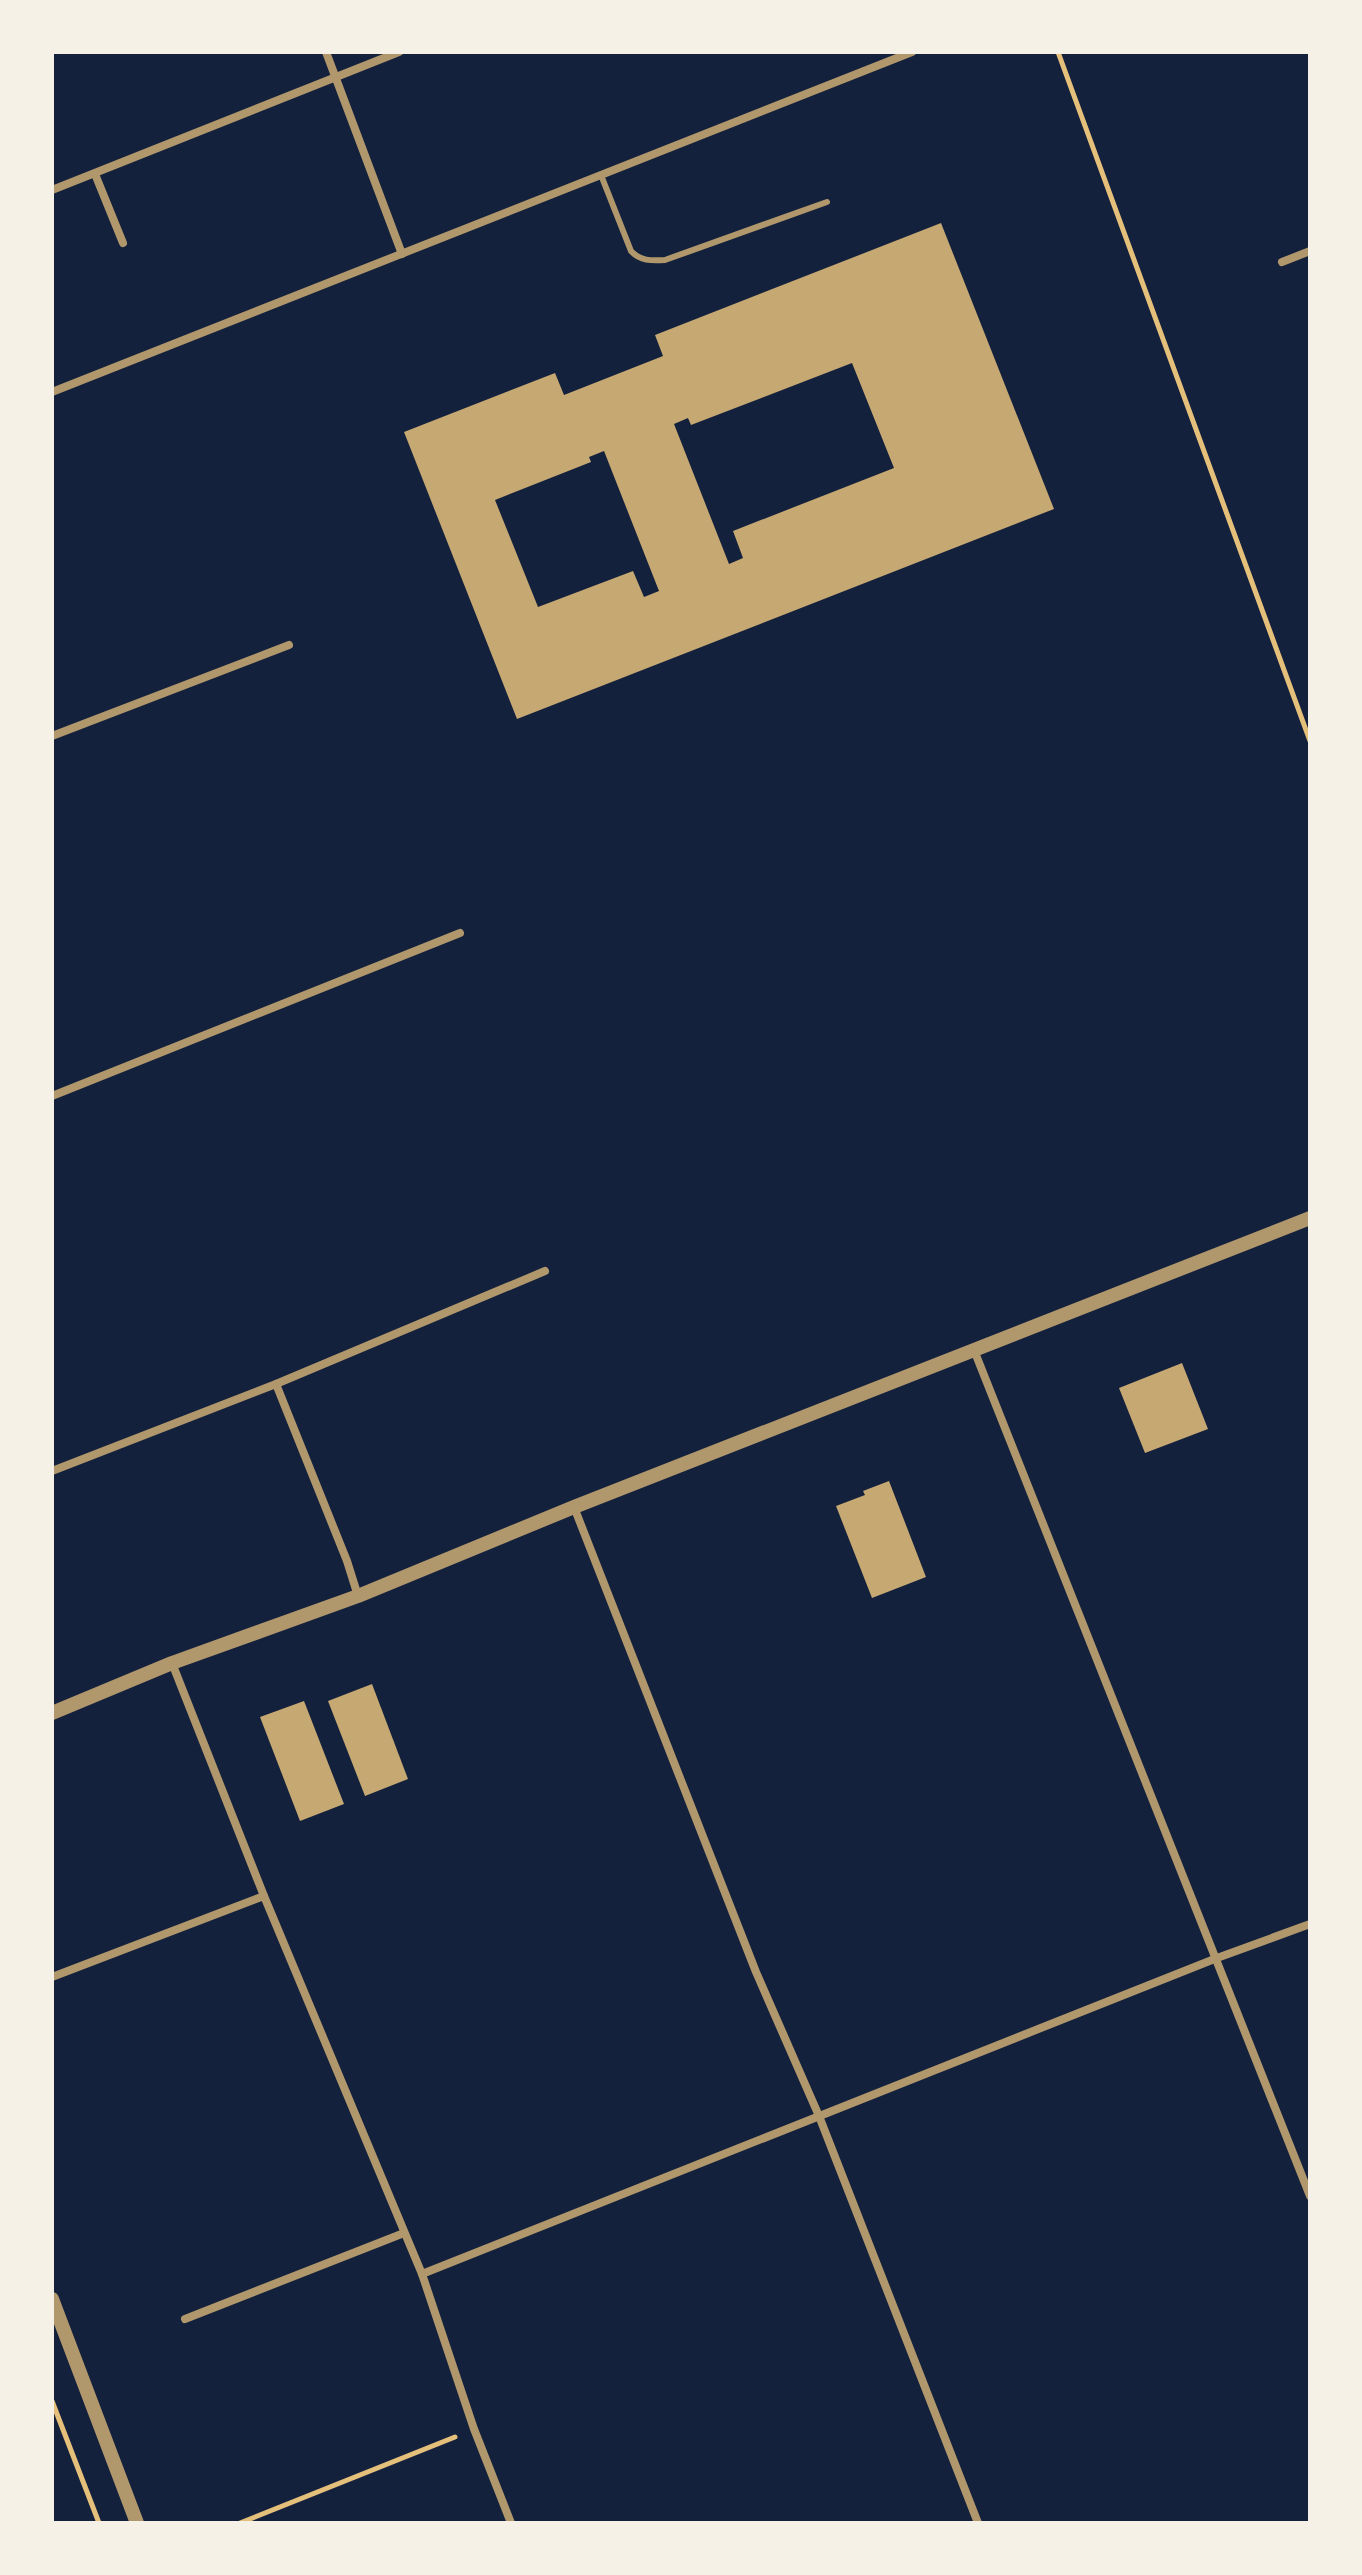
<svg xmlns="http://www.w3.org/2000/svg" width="1362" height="2575" viewBox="0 0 1362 2575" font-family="Inter,sans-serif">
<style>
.building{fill:#c6a872;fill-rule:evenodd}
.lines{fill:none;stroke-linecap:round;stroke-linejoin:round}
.path{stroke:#e5c07b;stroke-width:5}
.service{stroke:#b1986c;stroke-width:6}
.minor{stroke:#b1986c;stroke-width:8}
.tertiary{stroke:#b1986c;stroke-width:14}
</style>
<rect width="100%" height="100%" fill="#14213d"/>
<g class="building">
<path d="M941,223L1054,509L517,719L404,432L555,373L564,395L663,356L655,335ZM852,363L894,468L733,531L743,558L729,564L674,424L688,418L691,425ZM604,451L659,591L644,597L633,571L538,607L495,500L591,462L589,457Z"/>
<polygon points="1182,1363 1208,1429 1145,1453 1119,1388"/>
<polygon points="889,1481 926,1577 872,1598 836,1506 865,1495 863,1491"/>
<polygon points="372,1684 408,1779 365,1796 328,1701"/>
<polygon points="304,1701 344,1804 300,1821 260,1717"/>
</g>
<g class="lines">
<g class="path">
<polyline points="1058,52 1310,741"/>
<polyline points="52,2401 99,2523"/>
<polyline points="240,2523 455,2437"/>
</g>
<path class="service" d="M601,175L631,251C640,261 651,261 665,260L827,202"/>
<g class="minor">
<polyline points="326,52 402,254"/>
<polyline points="95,174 123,243"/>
<polyline points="52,190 399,52"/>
<polyline points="1282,262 1310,251"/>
<polyline points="52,392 912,52"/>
<polyline points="52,736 289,645"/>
<polyline points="52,1096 460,933"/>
<polyline points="974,1350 1310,2196"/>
<polyline points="276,1384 347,1561 358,1596"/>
<polyline points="52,1471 276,1384 545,1271"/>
<polyline points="574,1507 756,1972 819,2116 978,2523"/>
<polyline points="172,1663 264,1896 422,2274 474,2429 511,2523"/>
<polyline points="52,1977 264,1896"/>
<polyline points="422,2274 1217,1958 1310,1924"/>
<polyline points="185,2319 404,2233"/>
</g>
<g class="tertiary">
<polyline points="52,1713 172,1663 358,1596 574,1507 1310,1218"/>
<polyline points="52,2299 137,2523"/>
</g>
</g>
<rect width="1362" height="2575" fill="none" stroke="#f6f1e7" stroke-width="108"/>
</svg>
